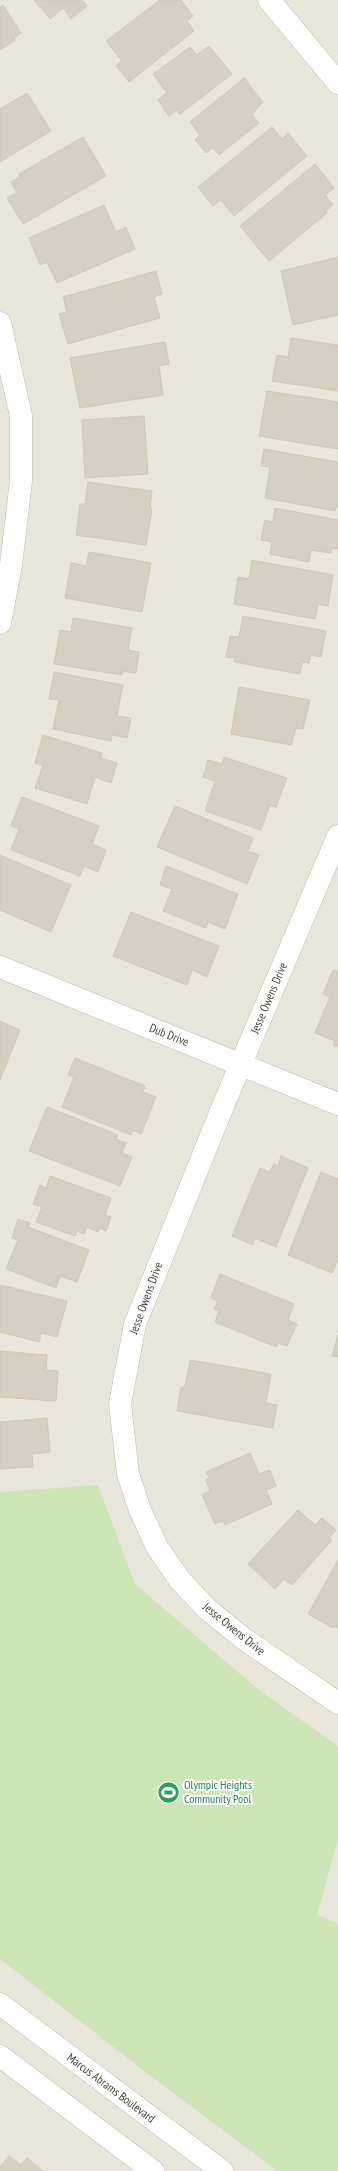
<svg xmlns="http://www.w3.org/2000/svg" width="338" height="2171" viewBox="0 0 338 2171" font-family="'PT Sans Narrow',sans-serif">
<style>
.residential{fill:#e8e5da}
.green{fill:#cce5b7}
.building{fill:#d5d0c1;stroke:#d0c8b5}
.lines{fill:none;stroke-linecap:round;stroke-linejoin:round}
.street-casing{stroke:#bfbbae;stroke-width:23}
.street{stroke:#fff;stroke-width:22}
.labels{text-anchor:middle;stroke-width:4;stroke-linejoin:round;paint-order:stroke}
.street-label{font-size:12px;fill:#484439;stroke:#fff}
.leisure-label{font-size:12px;fill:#27864d;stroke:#fff;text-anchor:start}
</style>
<rect width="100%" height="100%" fill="#f4f3eb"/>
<rect class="residential" x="0" y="0" width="338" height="2171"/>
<polygon class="green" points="98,1485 135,1584 259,1690 338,1746 338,1839 317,1915 338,1924 338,2171 278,2171 161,2084 0,1959 0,1492"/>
<g class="building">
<polygon points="34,0 82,0 87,6 71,19 63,8 50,19"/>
<polygon points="160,0 181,0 193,16 187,21 194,31 129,82 116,66 122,61 106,41"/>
<polygon points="3,5 21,33 14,38 15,40 0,50 0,7"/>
<polygon points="209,46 232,74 180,114 177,110 169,116 158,100 167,93 153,74 190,47 197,55"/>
<polygon points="244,78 263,102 252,114 259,123 219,155 213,148 206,153 195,140 200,135 190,122"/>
<polygon points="27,93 51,131 0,162 0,109"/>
<polygon points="272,127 282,139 288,133 307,156 234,216 221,200 213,206 198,187"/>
<polygon points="83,137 106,176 23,224 7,198 17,193 11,182 20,177 19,174"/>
<polygon points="315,164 334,188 325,195 333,205 326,211 327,213 269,261 240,226"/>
<polygon points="104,205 116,232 126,227 135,249 57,283 47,262 40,265 29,238"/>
<polygon points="338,257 338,315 293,325 281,271"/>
<polygon points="156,271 162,294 154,297 160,318 68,344 59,314 67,312 63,297"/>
<polygon points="291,338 338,345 338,391 272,381 277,355 288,357"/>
<polygon points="165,342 169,364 159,366 163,395 80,408 70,358"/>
<polygon points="267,391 338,402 338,449 259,436"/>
<polygon points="144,416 148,474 85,478 82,420"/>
<polygon points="264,449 338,462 338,507 336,507 335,511 265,498 270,467 261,466"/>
<polygon points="88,482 152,491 150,508 152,509 146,545 76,535 80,504 85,504"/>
<polygon points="275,508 338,520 338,549 332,548 331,553 311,550 309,562 270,554 272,542 261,540 265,520 273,522"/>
<polygon points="89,552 151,563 142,612 65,598 71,563 86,566"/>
<polygon points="252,560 333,575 328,606 318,604 315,619 234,604 238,577 249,579"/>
<polygon points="243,616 326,631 321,657 311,655 309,663 302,662 300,674 234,662 235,658 226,657 230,636 239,637"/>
<polygon points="73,618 132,628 128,650 139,652 136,673 123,671 122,675 54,664 60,630 71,632"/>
<polygon points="54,672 123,685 117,716 131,718 127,738 112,735 111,741 53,729 59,700 49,699"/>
<polygon points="239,687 310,700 303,729 296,728 291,745 231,734"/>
<polygon points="43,735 102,753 101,758 117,763 111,783 95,777 87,804 35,788 43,765 35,763"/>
<polygon points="224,757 287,778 276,807 270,805 261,830 205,811 215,781 203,777 208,760 222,764"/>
<polygon points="22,797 99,826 92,844 106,850 98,872 84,866 80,876 11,850 19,829 11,826"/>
<polygon points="175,806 253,838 248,851 259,855 247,884 157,847"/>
<polygon points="0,855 71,885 51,932 0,910"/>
<polygon points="166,866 238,894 225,929 208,922 206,928 163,911 172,889 160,885"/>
<polygon points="131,912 219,946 207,977 192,970 187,985 113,956"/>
<polygon points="333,970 338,971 338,1047 333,1045 335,1041 315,1033 330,997 323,994"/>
<polygon points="0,1021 20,1030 0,1080"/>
<polygon points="75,1058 145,1086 143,1092 156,1097 141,1134 133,1130 131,1135 62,1107 74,1077 68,1075"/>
<polygon points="47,1107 118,1135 116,1139 126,1143 122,1153 132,1157 120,1186 29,1151"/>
<polygon points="281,1156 308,1168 276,1247 255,1238 253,1245 232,1236 260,1168 269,1172 274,1164 278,1166"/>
<polygon points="321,1172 338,1179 338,1260 332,1273 288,1255"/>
<polygon points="50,1176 111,1198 105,1215 111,1217 106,1231 100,1228 98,1232 87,1227 84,1234 77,1231 75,1236 36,1222 42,1207 33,1204 40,1185 46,1188"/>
<polygon points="18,1219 30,1223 28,1227 89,1250 77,1282 60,1276 56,1288 6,1269 18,1240 12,1238"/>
<polygon points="220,1274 294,1304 288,1320 297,1324 287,1346 278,1343 276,1347 215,1322 219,1311 214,1309 218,1301 211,1298"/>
<polygon points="0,1285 67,1301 57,1337 41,1333 39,1342 0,1332"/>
<polygon points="338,1335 338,1357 332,1356"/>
<polygon points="0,1351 47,1355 46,1370 58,1371 56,1401 0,1397"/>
<polygon points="190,1360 271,1374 266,1403 277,1405 273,1428 177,1411 181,1387 185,1387"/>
<polygon points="47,1418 50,1452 32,1454 33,1467 0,1469 0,1422"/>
<polygon points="250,1453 259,1474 270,1470 276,1486 266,1490 272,1504 225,1525 223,1521 215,1524 202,1495 210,1491 206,1480 209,1478 206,1472"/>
<polygon points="298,1510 315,1525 322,1518 336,1530 329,1538 332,1540 292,1585 284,1579 275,1589 248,1564"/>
<polygon points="338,1560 338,1628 334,1626 333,1628 308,1614"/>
<polygon points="9,2156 21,2165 27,2158 43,2171 0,2171 0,2167"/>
</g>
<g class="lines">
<defs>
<g id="street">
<polyline points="269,0 338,83"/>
<polyline points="0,323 21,416 21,481 11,565 0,623"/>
<polyline points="338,836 223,1106 135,1324 120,1404 128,1474 140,1510 157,1547 179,1579 207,1609 244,1639 338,1703"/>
<polyline points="0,967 338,1104"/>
<polyline points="0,2004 222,2171"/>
<polyline points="0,2056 153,2171"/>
</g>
</defs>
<use href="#street" class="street-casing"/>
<use href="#street" class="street"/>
</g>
<defs>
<symbol id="stadium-disc" viewBox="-11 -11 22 22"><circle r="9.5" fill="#2e9e5b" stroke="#fff"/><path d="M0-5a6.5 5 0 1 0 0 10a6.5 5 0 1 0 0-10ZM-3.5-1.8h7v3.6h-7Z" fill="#fff"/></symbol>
</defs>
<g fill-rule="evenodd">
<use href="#stadium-disc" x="156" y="1780" width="25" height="25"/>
</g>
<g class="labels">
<g class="street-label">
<text transform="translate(269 998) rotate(-67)" y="4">Jesse Owens Drive</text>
<text transform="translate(169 1035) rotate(22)" y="4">Dub Drive</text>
<text transform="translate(146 1298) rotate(-70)" y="4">Jesse Owens Drive</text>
<text transform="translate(234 1629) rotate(39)" y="4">Jesse Owens Drive</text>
<text transform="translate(111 2088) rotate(37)" y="4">Marcus Abrams Boulevard</text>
</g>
<g class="leisure-label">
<text x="184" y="1789">Olympic Heights<tspan x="184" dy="14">Community Pool</tspan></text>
</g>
</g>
</svg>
